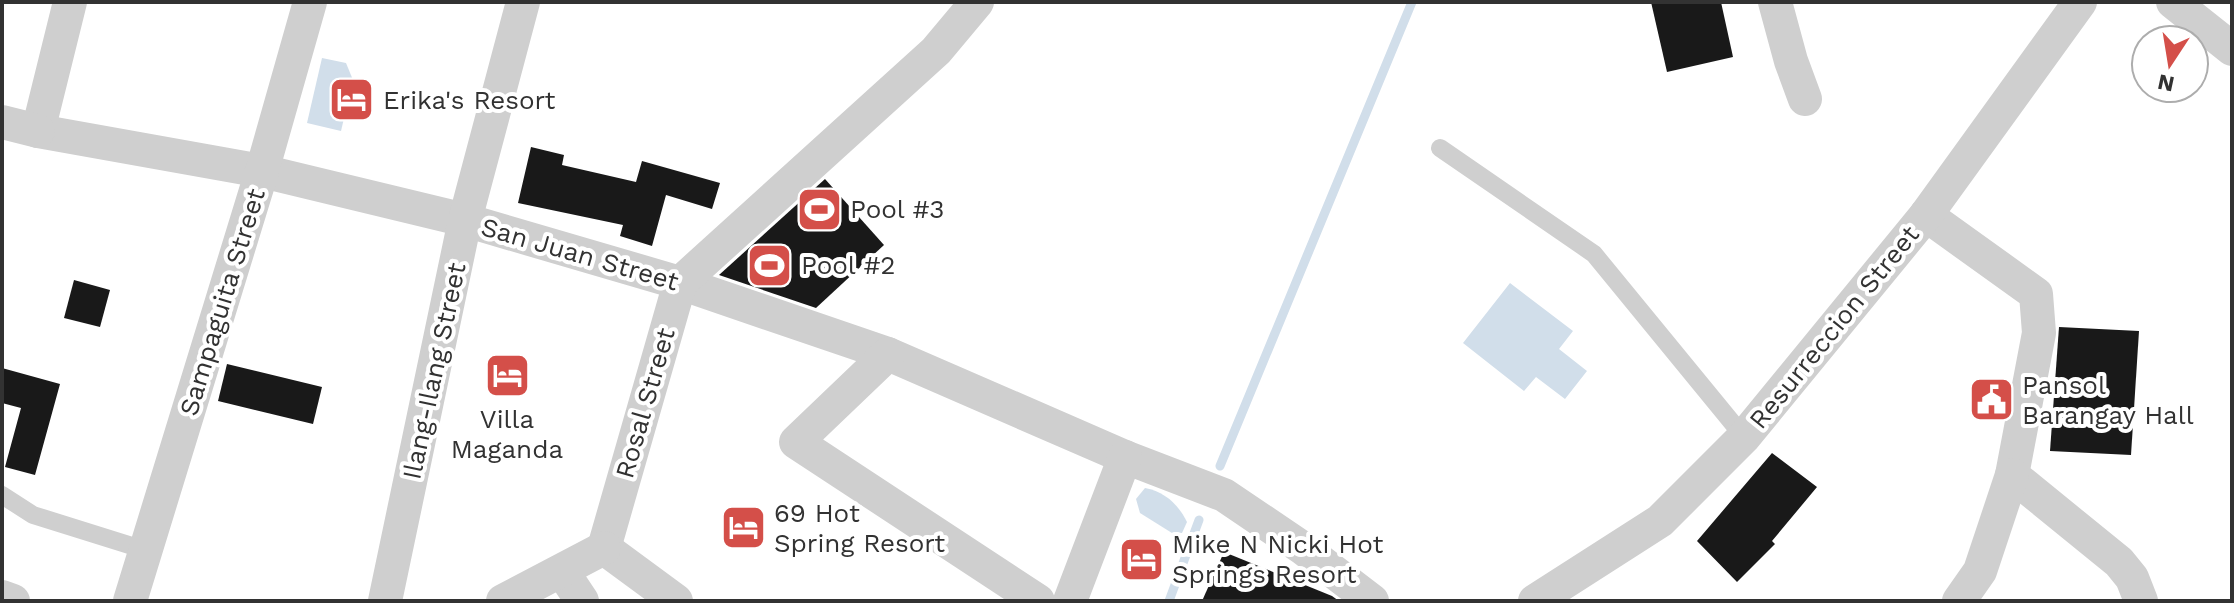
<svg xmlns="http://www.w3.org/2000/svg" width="2234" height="603" viewBox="0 0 2234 603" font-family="'Work Sans',sans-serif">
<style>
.water{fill:#d1deea}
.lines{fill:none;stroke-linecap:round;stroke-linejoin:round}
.stream{stroke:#d1deea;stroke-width:9}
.building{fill:#191919}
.service{stroke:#cfcfcf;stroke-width:18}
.minor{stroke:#cfcfcf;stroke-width:34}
.labels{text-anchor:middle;stroke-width:8;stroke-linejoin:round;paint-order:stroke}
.poi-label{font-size:26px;fill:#323232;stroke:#fff;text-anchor:start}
.street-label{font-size:26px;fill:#323232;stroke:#fff}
</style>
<rect width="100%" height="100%" fill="#fff"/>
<g class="water">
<polygon points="322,58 346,63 353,80 341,131 307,123"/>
<polygon points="1510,283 1573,331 1559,349 1587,371 1565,399 1536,377 1524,391 1463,343"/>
<path d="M1145,488C1165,492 1178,504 1187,522L1182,533H1172L1140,513L1136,499Z"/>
</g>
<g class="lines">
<g class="stream">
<polyline points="1220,466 1412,2"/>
<polyline points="1169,601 1199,520"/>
</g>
</g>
<g class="building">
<polygon points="1651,2 1721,2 1733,57 1667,72"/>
<polygon points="531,147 564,155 562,165 636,182 642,161 720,183 712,209 666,195 652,246 620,236 623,225 518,203"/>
<polygon points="825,179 884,245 816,308 719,275"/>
<polygon points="74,280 110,290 100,327 64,318"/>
<polygon points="2059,327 2139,331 2131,455 2050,451"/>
<polygon points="227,364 322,387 313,424 218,401"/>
<polygon points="2,368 60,384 35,475 5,467 21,408 2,403"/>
<polygon points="1772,453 1817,487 1772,541 1775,544 1737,582 1697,541"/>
<polygon points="1224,552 1332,596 1339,601 1202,601"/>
</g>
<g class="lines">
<g class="service">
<polyline points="1440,148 1594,254 1744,437"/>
<polyline points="2,495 33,515 145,550"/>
</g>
<g class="minor">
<polyline points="70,2 38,131 262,171 465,220 680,283 888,354 1125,457 1224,495 1304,549 1372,601"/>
<polyline points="1775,2 1791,61 1805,99"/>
<polyline points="2173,2 2232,49"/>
<polyline points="2,122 38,131"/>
<polyline points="1926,215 2036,294 2039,333 2012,475 2119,562 2132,578 2141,601"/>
<polyline points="888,354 796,442 1038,601"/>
<polyline points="604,548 680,283 936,51 977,2"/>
<polyline points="604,548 676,601"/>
<polyline points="562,571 582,601"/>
<polyline points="2,597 13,601"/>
<polyline points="130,601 262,171 310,2"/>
<polyline points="385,601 465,220 523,2"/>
<polyline points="503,601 604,548"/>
<polyline points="1070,601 1125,457"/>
<polyline points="1535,601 1660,521 1744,437 1926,215 2080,2"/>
<polyline points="1959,601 1980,571 2012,475"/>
</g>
</g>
<defs>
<symbol id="hotel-square" viewBox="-11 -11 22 22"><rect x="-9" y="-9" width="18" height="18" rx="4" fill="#d44f49" stroke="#fff"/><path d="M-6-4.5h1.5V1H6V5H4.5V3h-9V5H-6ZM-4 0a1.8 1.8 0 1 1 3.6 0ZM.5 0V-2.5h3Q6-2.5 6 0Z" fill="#fff"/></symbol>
<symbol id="stadium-square" viewBox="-11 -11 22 22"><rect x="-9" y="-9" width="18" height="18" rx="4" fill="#d44f49" stroke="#fff"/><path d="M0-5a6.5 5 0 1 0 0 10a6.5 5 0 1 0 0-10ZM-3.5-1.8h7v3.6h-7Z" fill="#fff"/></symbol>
<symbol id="civic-square" viewBox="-11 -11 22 22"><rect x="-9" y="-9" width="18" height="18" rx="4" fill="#d44f49" stroke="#fff"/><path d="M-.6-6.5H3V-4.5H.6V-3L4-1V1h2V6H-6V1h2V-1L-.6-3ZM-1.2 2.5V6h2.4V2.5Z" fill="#fff"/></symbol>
</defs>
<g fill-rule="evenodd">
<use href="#hotel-square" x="326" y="74" width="51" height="51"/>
<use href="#stadium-square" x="794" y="184" width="51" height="51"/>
<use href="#stadium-square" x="744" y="240" width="51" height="51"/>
<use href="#hotel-square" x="482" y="350" width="51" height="51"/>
<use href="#civic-square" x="1966" y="374" width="51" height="51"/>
<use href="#hotel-square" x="718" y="502" width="51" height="51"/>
<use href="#hotel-square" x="1116" y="534" width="51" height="51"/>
</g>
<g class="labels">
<g class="poi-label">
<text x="383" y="109">Erika's Resort</text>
<text x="850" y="218">Pool #3</text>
<text x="801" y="274">Pool #2</text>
<text x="2022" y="394">Pansol<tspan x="2022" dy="30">Barangay Hall</tspan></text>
<text x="507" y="428" text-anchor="middle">Villa<tspan x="507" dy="30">Maganda</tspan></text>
<text x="774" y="522">69 Hot<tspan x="774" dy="30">Spring Resort</tspan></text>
<text x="1172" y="553">Mike N Nicki Hot<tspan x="1172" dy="30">Springs Resort</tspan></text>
</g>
<g class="street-label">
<text transform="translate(580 254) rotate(16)" y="9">San Juan Street</text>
<text transform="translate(222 302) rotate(-73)" y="9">Sampaguita Street</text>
<text transform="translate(1834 327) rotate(-51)" y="9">Resurreccion Street</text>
<text transform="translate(434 371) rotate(-78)" y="9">Ilang-Ilang Street</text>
<text transform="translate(645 403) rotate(-74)" y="9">Rosal Street</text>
</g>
</g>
<rect width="2234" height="603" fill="none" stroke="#323232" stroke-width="8"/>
<g transform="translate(2170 64) rotate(192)"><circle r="38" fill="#ffffff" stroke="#adadad" stroke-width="2"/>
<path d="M0-6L14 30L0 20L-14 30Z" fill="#d44f49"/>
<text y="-12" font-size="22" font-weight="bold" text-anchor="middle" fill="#323232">N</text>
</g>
</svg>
